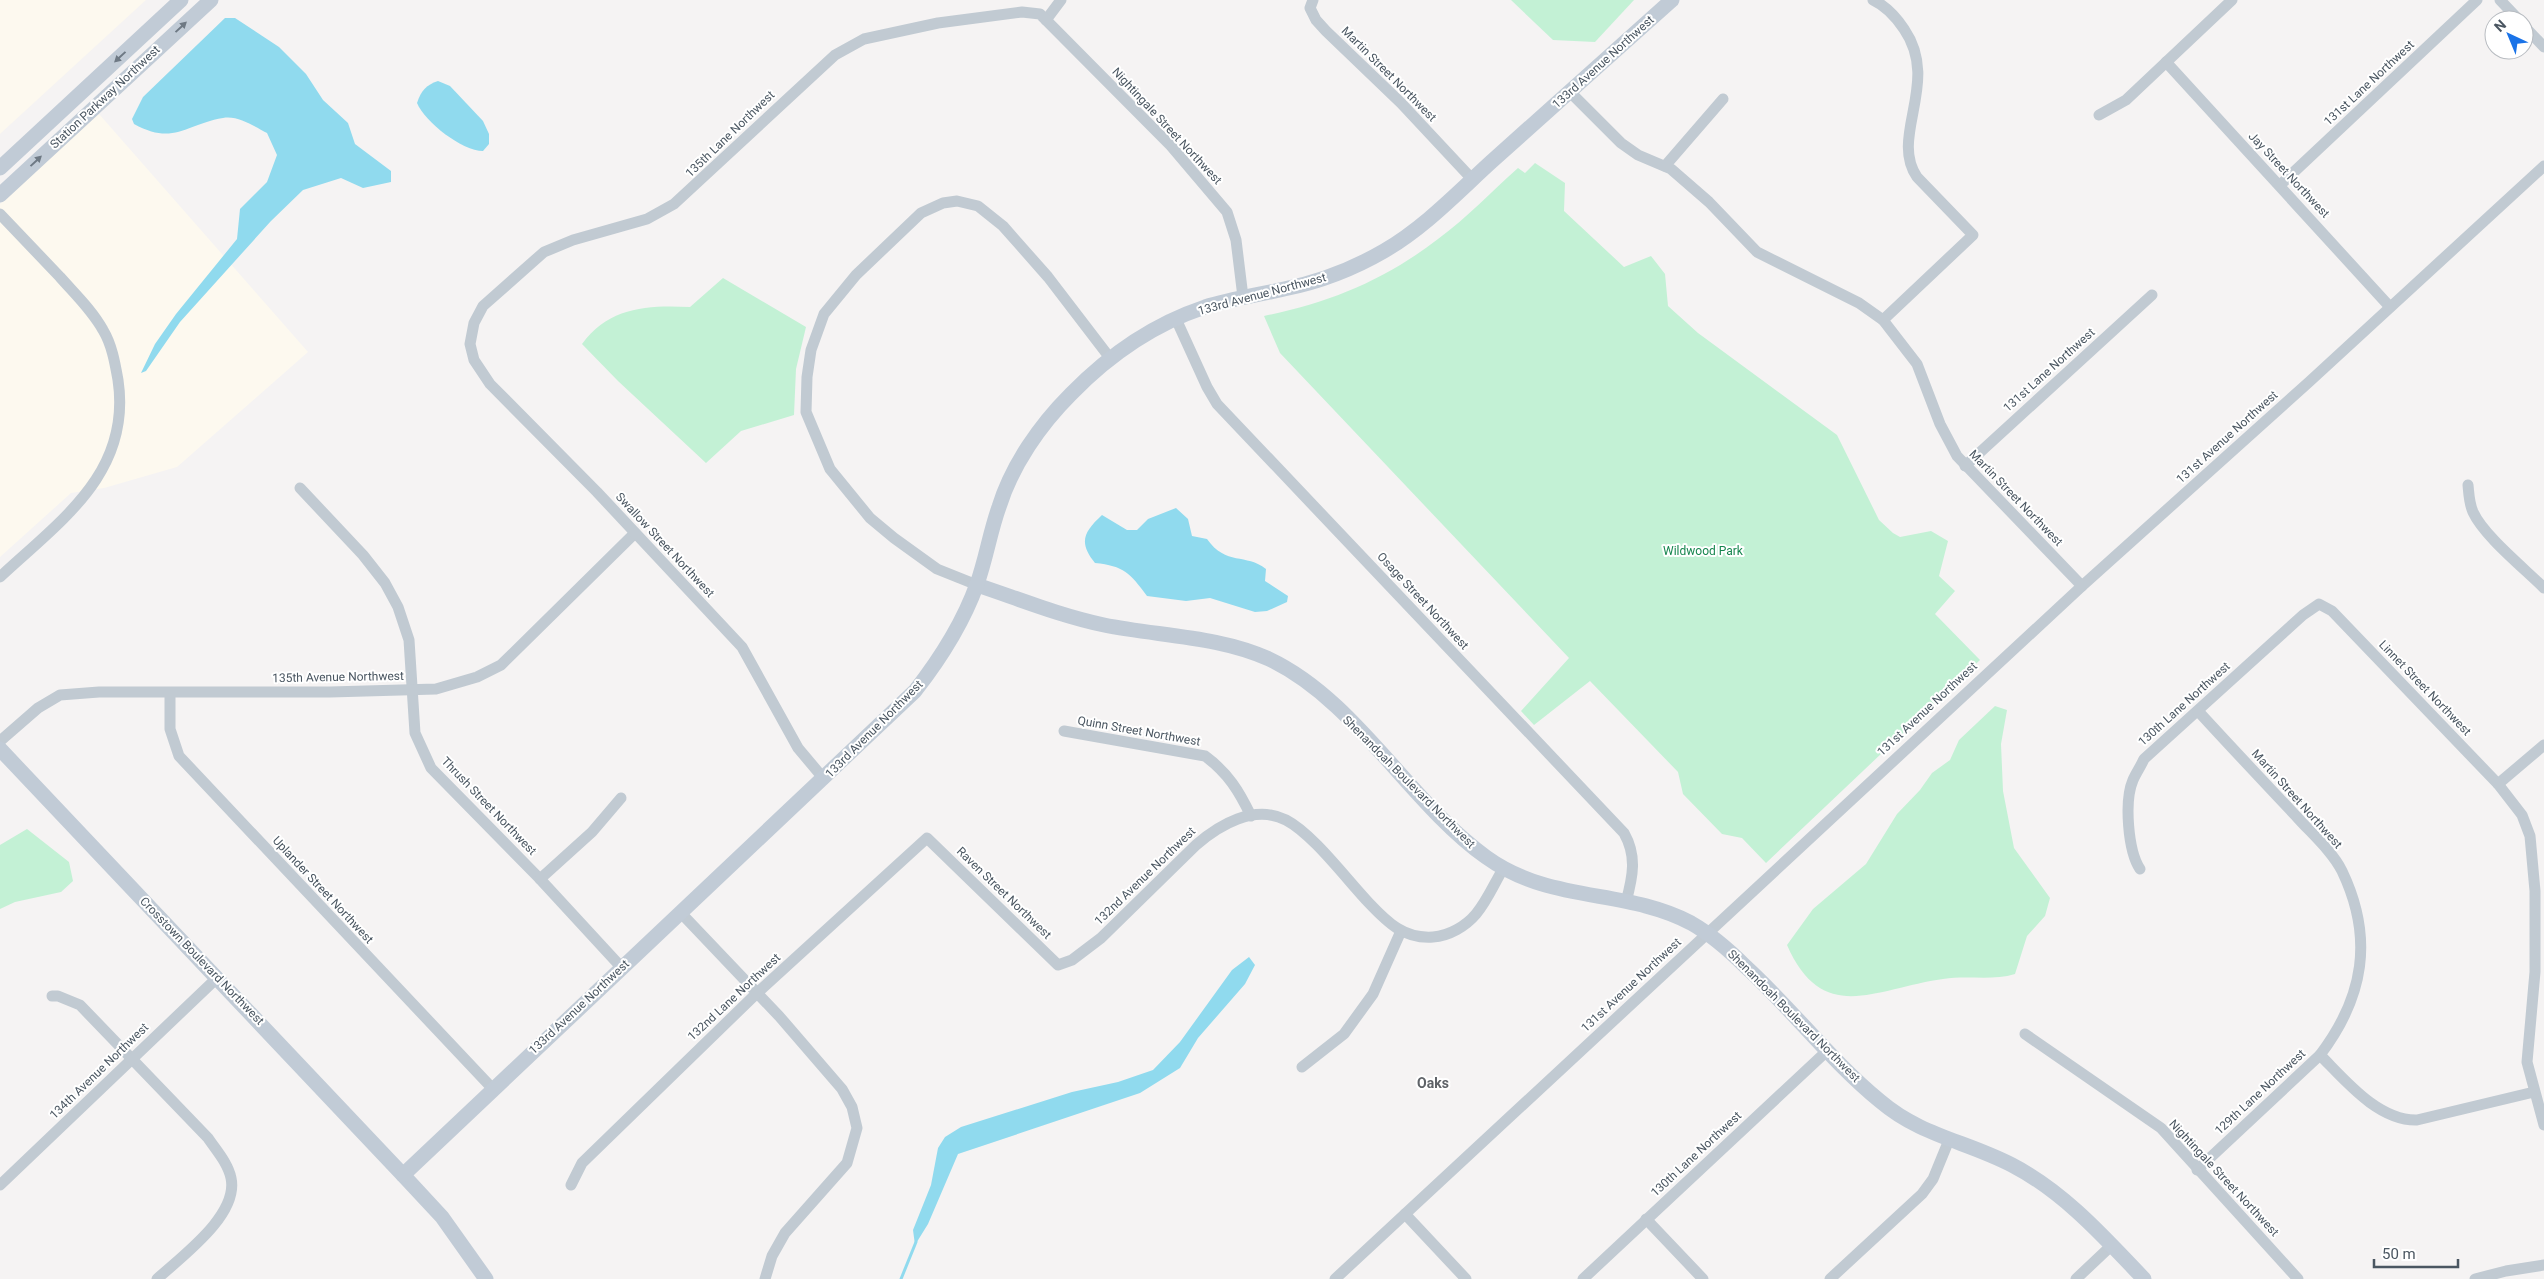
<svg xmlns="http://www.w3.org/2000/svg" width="2544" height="1279" viewBox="0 0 2544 1279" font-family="Roboto,sans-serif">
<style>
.commercial{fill:#fdf9ef}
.green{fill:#c3f1d5}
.water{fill:#90daee}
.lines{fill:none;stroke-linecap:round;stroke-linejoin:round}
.stream{stroke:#90daee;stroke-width:3}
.street{stroke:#c1cad2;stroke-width:11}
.secondary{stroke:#c1cbd6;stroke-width:15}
.oneway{fill:#6e7984}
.labels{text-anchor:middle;stroke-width:4;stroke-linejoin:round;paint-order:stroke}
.street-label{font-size:12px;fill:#4a5661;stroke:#fff}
.park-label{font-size:12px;fill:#17864f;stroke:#fff}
.neighbourhood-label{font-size:14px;font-weight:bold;fill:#5f6368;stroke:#fff}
</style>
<rect width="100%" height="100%" fill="#f5f3f3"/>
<g class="commercial">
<polygon points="0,0 146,0 0,134"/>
<polygon points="99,114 308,352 177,467 104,488 71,493 0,557 0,204"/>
</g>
<g class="green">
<polygon points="1511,0 1634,0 1595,42 1553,40"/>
<path d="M1535,163L1565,183L1564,211L1624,267L1651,256L1665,274L1668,306L1698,333L1837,435L1879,520L1893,533L1900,537L1931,531L1948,541L1939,576L1955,591L1935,614L1980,660L1766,863L1742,838L1722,834L1683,794L1678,772L1590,681L1534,725L1521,711L1569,658L1280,353L1264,316C1329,303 1385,280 1438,239C1467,218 1492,191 1518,168L1525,173Z"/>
<path d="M723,278L806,327L796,369L794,415L741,431L706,463L618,381L582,344C609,307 647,305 690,307Z"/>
<path d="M1995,706L2007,710L2001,744L2003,791L2014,848L2050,898L2045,916L2027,936L2015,974C1992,981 1967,975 1943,979C1876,988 1823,1027 1787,945L1813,909L1866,864L1897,814L1920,790L1932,773L1950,760L1959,740Z"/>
<polygon points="27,829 69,862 73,881 61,892 15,902 0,909 0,845"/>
</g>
<g class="water">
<path d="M225,18H235L279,47L306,74L323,100L348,123L355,144L391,171V182L363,188L341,178L303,190L271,221L180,322L146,371L141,373L155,344L176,314L237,239L240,209L267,182L277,155L267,133C255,127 238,115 223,118C186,124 174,146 134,124L132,119L143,97Z"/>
<path d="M438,81L450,86L483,121L489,134V144L483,151C462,151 425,122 417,103C421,91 426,85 438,81Z"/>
<path d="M1176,508L1188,519L1192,536L1207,539C1226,566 1246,553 1266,569L1265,581L1288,596L1287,602L1267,611L1255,612L1210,598L1186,601L1147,596C1130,573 1124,566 1095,563C1078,542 1084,532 1102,515L1127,530H1137L1148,519Z"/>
<polygon points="1249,957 1255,965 1245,984 1198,1038 1180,1068 1140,1093 958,1154 928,1224 915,1245 913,1230 931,1185 938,1148 945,1137 961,1127 1072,1092 1118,1082 1153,1070 1180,1042 1232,970"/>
</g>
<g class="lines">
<polyline class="stream" points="901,1279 916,1242"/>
<g class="street">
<polyline points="1313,0 1310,8 1316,20 1326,31 1401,103 1472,179"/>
<path d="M1873,0C1886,6 1896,17 1904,29C1941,83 1889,136 1917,177L1973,235L1883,320"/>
<polyline points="2500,0 2519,20"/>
<polyline points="1046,20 1061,0"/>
<polyline points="2524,26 2544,47"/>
<polyline points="2166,62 2390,307"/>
<polyline points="1570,92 1621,143 1638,155 1671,169 1709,202 1757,252 1859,303 1883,320 1917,364 1940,424 1957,456 2082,586"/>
<polyline points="2099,115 2126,100 2232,0"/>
<polyline points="1665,166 1723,99"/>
<polyline points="2280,185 2477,0"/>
<path d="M0,214C20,235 40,256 60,277C75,294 92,310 103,330C112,345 115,363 118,380C132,473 60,521 0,577"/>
<path d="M1176,319L1207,387L1217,404L1624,833C1637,856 1633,876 1626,902"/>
<polyline points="1965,466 2152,295"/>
<path d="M2468,485C2469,495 2469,503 2473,512C2484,536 2524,568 2544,588"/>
<polyline points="300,488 363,555 385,583 398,607 409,640 415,733 431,768 540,879 622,968"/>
<polyline points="977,585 937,569 894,538 870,518 830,469 806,412 807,377 811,350 824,314 856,275 921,213 943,203 957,201 978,206 1003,226 1048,277 1110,358"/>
<polyline points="170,693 170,729 179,756 492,1088"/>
<path d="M1064,731L1205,756C1228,773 1239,791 1251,816"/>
<polyline points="0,741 38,708 60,695 99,692 330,692 436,689 477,677 501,665 635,533"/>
<polyline points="824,779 798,748 742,647 597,492 490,384 474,360 470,344 474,323 483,306 544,252 573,240 647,219 674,204 835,55 864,39 938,23 1022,12 1040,14 1046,20 1171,146 1227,212 1236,240 1243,297"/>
<polyline points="2498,784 2544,745"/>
<path d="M2140,869C2128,851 2124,801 2133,780C2136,773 2141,766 2144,759L2303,615L2319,604L2332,611L2498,784L2522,815L2530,836L2535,891V972L2527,1062L2544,1125"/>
<polyline points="540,879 592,832 621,798"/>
<polyline points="681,913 779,1016 842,1089 852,1107 857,1128 847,1163 785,1233 772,1256 765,1279"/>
<path d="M52,996H58L80,1005L208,1138C216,1150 228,1163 231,1178C239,1215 182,1256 157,1279"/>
<polyline points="2025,1034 2161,1128 2298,1279"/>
<path d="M2320,1055C2345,1080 2378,1121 2417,1120L2534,1092"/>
<polyline points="1302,1067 1344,1034 1373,994 1401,931"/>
<path d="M2197,1170L2320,1055C2364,997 2374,938 2342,871C2332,851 2311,833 2296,816C2263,781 2230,746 2198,711"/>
<polyline points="0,1185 218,977"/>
<path d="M571,1185L582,1163L757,993L927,838L1058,965L1072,960L1101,938L1196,845C1219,825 1254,804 1286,820C1313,834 1347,880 1369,903C1388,923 1404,939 1433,937C1449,936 1466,926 1476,914C1487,901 1494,884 1503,869"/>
<polyline points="1405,1214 1466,1279"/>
<polyline points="1646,1219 1703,1279"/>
<polyline points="1335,1279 2082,586 2309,382 2544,166"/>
<polyline points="1583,1279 1828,1050"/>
<polyline points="1830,1279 1922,1194 1933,1179 1949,1140"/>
<polyline points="2076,1279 2112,1245"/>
<polyline points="2475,1279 2506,1271 2544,1265"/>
</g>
<g class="secondary">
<polyline points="0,168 181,0"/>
<polyline points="0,195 211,0"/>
<path d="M977,585C1019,599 1061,616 1104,625C1158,636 1219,636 1269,659C1356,700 1409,802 1486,857C1551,904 1625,888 1691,923C1712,935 1729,950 1746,967C1792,1009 1831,1061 1880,1101C1921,1136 1966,1141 2012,1165C2064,1192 2104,1237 2144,1279"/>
<polyline points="0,749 403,1175 442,1217 486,1279"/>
<path d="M403,1175L915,691C940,659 963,623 977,584C986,559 990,532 999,507C1012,465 1040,425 1071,394C1108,356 1154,324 1205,307C1231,299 1258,295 1284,289C1319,282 1353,269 1384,251C1425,227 1457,193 1491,162C1552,108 1612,54 1672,0"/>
</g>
</g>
<defs><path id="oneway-solid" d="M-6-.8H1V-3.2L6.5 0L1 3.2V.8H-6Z" transform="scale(1.25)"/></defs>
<g class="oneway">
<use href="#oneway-solid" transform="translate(181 27) rotate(-43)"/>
<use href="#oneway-solid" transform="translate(120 57) rotate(137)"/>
<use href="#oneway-solid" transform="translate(36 161) rotate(-43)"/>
</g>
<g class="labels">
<g class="street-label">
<text transform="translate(1603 62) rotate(-42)" y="4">133rd Avenue Northwest</text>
<text transform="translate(1389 74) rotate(45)" y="4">Martin Street Northwest</text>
<text transform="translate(2369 83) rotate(-43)" y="4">131st Lane Northwest</text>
<text transform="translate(105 97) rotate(-43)" y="4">Station Parkway Northwest</text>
<text transform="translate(1167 126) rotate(47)" y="4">Nightingale Street Northwest</text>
<text transform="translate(730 134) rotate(-44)" y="4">135th Lane Northwest</text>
<text transform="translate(2289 175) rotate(47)" y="4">Jay Street Northwest</text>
<text transform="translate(1262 294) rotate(-15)" y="4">133rd Avenue Northwest</text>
<text transform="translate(2049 370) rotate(-42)" y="4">131st Lane Northwest</text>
<text transform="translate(2227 437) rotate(-42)" y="4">131st Avenue Northwest</text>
<text transform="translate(2016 498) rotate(46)" y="4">Martin Street Northwest</text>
<text transform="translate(665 545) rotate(47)" y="4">Swallow Street Northwest</text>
<text transform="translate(1423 601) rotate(47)" y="4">Osage Street Northwest</text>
<text transform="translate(338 677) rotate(-1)" y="4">135th Avenue Northwest</text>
<text transform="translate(2425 688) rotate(46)" y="4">Linnet Street Northwest</text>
<text transform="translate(2184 704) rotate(-42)" y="4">130th Lane Northwest</text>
<text transform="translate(1927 709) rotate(-43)" y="4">131st Avenue Northwest</text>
<text transform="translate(874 729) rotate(-45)" y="4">133rd Avenue Northwest</text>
<text transform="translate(1139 731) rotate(10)" y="4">Quinn Street Northwest</text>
<text transform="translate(1409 782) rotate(45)" y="4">Shenandoah Boulevard Northwest</text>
<text transform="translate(2297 799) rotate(48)" y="4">Martin Street Northwest</text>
<text transform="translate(489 806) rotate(46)" y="4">Thrush Street Northwest</text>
<text transform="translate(1145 876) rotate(-44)" y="4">132nd Avenue Northwest</text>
<text transform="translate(323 890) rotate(47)" y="4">Uplander Street Northwest</text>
<text transform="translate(1004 893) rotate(44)" y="4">Raven Street Northwest</text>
<text transform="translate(202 961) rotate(46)" y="4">Crosstown Boulevard Northwest</text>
<text transform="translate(1631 985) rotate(-43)" y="4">131st Avenue Northwest</text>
<text transform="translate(734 997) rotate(-43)" y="4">132nd Lane Northwest</text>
<text transform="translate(579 1007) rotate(-43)" y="4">133rd Avenue Northwest</text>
<text transform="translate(1794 1016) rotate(45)" y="4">Shenandoah Boulevard Northwest</text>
<text transform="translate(99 1071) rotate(-44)" y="4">134th Avenue Northwest</text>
<text transform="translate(2260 1092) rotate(-43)" y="4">129th Lane Northwest</text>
<text transform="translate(1696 1154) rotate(-43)" y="4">130th Lane Northwest</text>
<text transform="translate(2224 1178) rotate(47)" y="4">Nightingale Street Northwest</text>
</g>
<g class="park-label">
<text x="1703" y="555">Wildwood Park</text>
</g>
<g class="neighbourhood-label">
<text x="1433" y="1088">Oaks</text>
</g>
</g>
<g transform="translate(2509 35) rotate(316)"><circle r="24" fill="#ffffff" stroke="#b7bbc0"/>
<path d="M0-4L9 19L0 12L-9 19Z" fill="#1a73e8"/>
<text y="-8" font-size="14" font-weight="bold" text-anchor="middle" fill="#4a5661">N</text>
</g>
<path d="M2374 1259v8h84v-8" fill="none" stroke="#4a5661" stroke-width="2.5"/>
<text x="2382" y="1259" font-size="15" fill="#4a5661" stroke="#ffffff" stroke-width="4" paint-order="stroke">50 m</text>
</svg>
